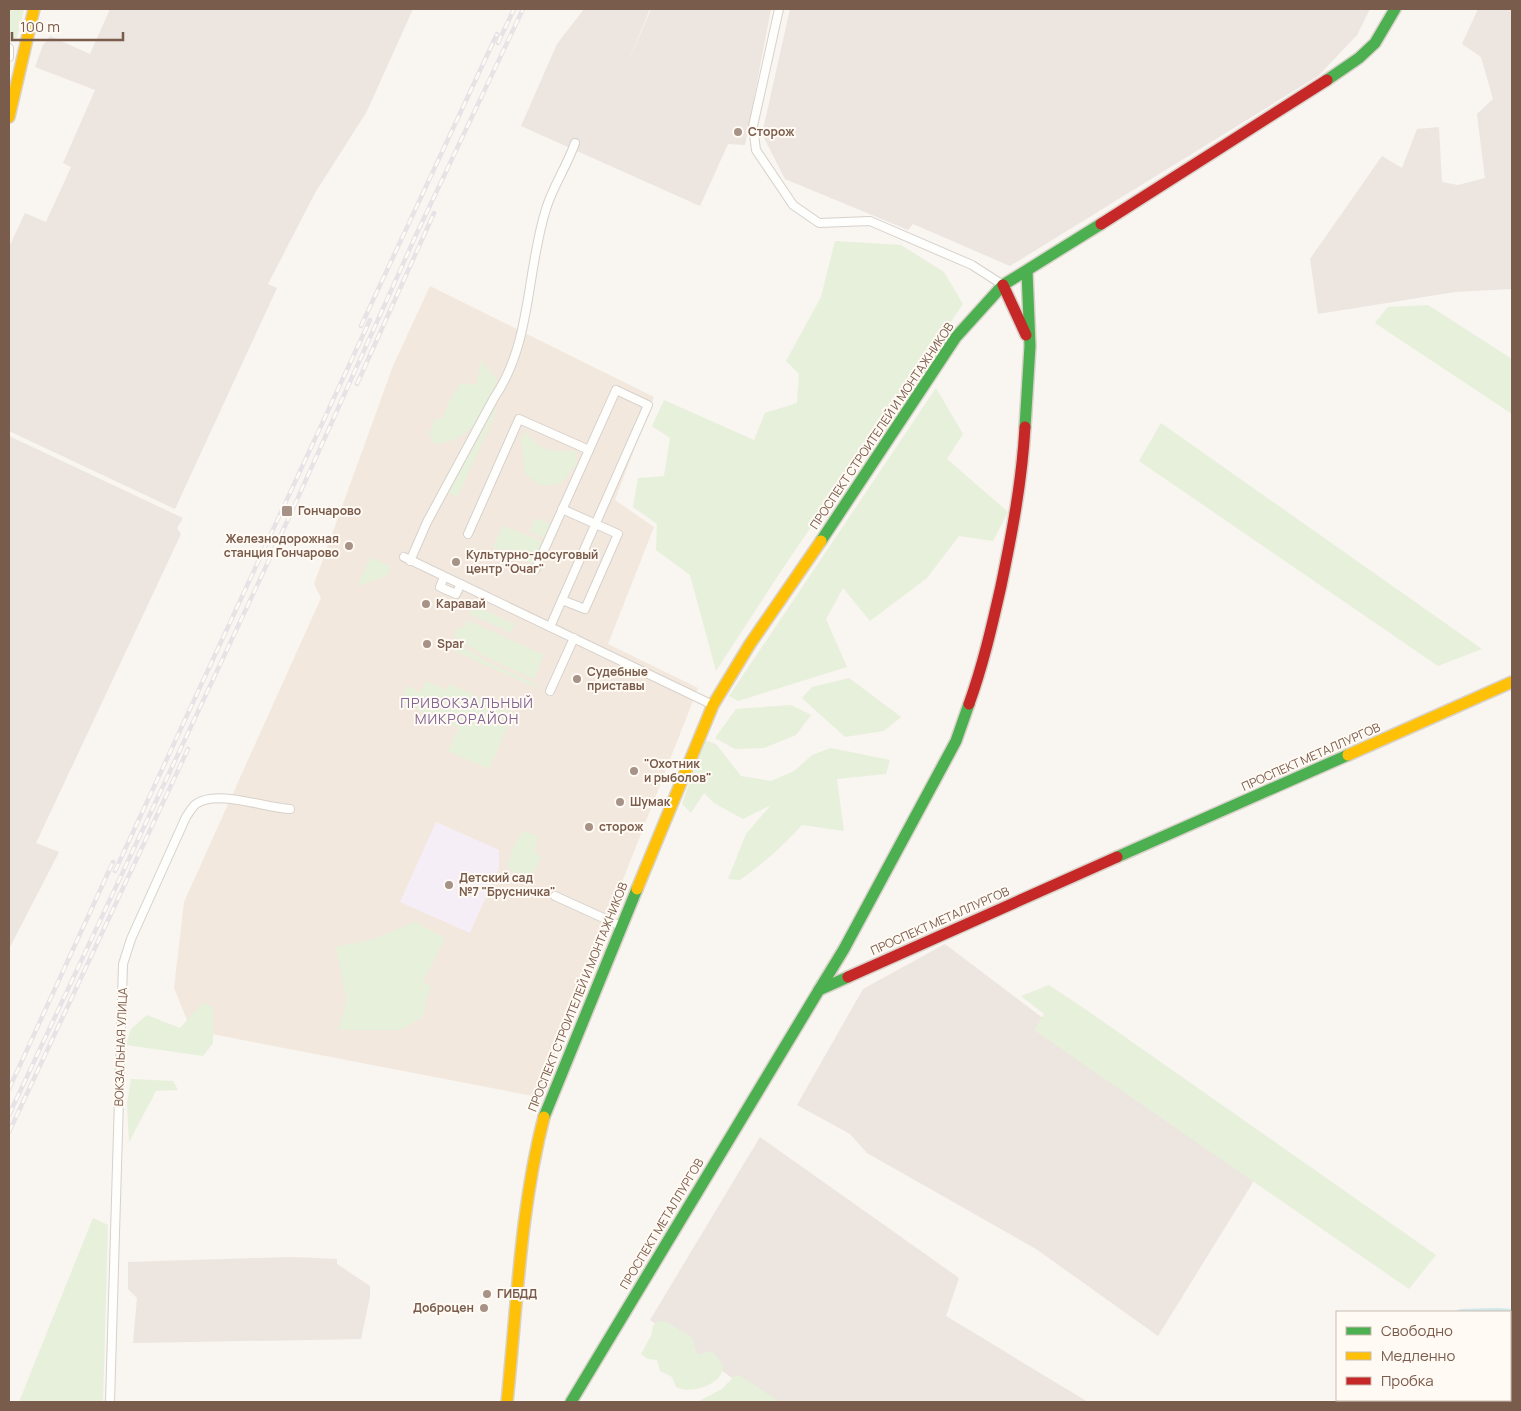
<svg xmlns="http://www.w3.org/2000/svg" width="1521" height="1411" viewBox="0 0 1521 1411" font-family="Manrope,sans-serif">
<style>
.residential{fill:#f2e8de}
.industrial{fill:#ede5e0}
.education{fill:#f6eef6}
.green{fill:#e7f0db}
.water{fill:#d0e8ea}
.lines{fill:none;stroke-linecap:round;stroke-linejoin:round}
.street-casing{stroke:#d7d1cb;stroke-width:10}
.fast-casing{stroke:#d9d2cb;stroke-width:14}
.slow-casing{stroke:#d9d2cb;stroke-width:14}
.jam-casing{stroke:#d9d2cb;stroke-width:14}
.street{stroke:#fefefd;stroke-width:8}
.fast{stroke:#4caf50;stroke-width:11}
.slow{stroke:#ffc107;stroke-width:11}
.jam{stroke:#c62828;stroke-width:11}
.rail-casing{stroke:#e6e3e7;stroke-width:4.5}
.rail{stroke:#fffaf3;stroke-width:2.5;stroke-dasharray:8;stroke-linecap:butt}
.poi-dot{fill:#a69286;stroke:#fffaf3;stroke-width:2}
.labels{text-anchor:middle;stroke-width:4;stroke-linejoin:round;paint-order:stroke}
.poi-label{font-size:12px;font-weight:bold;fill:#7a5c4d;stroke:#fffaf3;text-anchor:start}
.street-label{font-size:12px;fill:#7a5c4d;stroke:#fffaf3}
.neighbourhood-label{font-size:14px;letter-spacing:1px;fill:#846695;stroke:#fffaf3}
</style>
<rect width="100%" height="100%" fill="#f9f5f0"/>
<polygon class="residential" points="430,286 654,397 615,500 654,527 608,644 698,688 538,1097 191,1030 174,988 184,902 321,598 314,584 393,366"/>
<g class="industrial">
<polygon points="110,9 413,9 367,111 315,193 268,284 277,288 175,509 9,431 9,247 25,213 46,222 71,167 63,163 95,90 35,67 43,45 50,36 90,54"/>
<polygon points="584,9 650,9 626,67 651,9 771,9 745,145 728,144 700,206 521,126 557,44"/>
<polygon points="790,9 1370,9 1357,35 1318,76 1010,266 913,224 908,230 785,179 762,134"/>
<polygon points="1478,9 1512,9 1512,289 1455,292 1318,314 1310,259 1382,156 1402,168 1417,129 1439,127 1442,182 1458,185 1485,178 1477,114 1493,99 1481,57 1462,44"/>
<polygon points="9,436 183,518 177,528 181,534 36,843 59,852 9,949"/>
<polygon points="945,944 1255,1179 1158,1336 1036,1249 867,1153 850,1134 797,1105 863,989"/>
<polygon points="760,1137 959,1278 946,1316 1088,1402 766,1402 650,1320"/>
<polygon points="292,1257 337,1259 337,1264 370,1286 370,1296 361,1339 133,1343 137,1298 128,1289 128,1262"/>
</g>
<polygon class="education" points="436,822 499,850 499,868 470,933 400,902"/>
<g class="green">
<polygon points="9,9 24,9 16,42 9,41"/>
<polygon points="835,241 901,245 944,272 963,304 781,571 716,671 690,575 656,550 657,524 633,507 638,478 664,476 670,438 652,426 664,400 754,440 765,413 797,403 799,374 786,361 821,297"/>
<polygon points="1428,305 1512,359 1512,414 1375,323 1388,307"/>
<path d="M480,360L498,380C483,412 474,441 434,444L429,434L435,420L443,418L452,395L461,383L477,385Z"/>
<polygon points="936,388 963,434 947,459 1008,512 993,541 959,536 927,578 870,621 843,588 826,619 847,667 738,701 729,696"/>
<polygon points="498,408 457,498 448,492 494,410"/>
<polygon points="1161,423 1482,649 1438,666 1139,461"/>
<path d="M525,431C541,452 551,452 576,451L577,464L560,484L541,486L525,474L521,440Z"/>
<polygon points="536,518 551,525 545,538 529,531"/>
<polygon points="503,525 543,542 533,564 493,547"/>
<polygon points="371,557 391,567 387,576 357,586"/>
<polygon points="461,599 515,624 511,633 470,614 469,609 459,604"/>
<polygon points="467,620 544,655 534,679 484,656 454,637 456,630 464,627"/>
<polygon points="452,640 485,661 534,683 539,689 445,647"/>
<polygon points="849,678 901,717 884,731 845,737 802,698 812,687"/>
<polygon points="426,681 447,690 450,684 514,713 489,769 448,751 459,728 400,702 407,686 420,692"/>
<polygon points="791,705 811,715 796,735 764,748 735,749 715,738 736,709"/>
<path d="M704,740L716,744L741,776L771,781L794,771L812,755L831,748L890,760L886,774L837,779L844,831L802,825C783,846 763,864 740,880L728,879L746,834L771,805L743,819L714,803L704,793L691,813L682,804Z"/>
<polygon points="524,831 538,836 535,851 541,857 530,879 507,868 513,847"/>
<polygon points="415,922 445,938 423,982 431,987 422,1017 401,1030 338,1030 347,1000 336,947 371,940"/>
<polygon points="1049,985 1088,1011 1436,1255 1409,1289 1034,1030 1044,1014 1021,996"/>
<polygon points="203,1003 213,1007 213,1043 203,1056 126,1045 131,1029 147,1015 180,1028"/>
<polygon points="131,1079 173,1081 178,1090 156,1091 129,1142 127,1104"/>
<polygon points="93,1218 108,1225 103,1402 19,1402"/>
<path d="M658,1321H665L693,1338L696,1352L700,1354L713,1351L723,1366C724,1384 691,1395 676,1387L672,1377L660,1371L657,1360L648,1359L641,1354L651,1336L653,1326Z"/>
<polygon points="734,1376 741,1376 780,1402 697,1402 722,1389"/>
</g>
<polygon class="water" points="1498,1308 1512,1309 1512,1402 1364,1402 1365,1400 1510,1400 1510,1312 1452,1312 1461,1309"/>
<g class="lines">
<defs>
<g id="street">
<polyline points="779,9 753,126 756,150 793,205 819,223 870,221 972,265 1003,285"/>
<polyline points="9,48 9,57"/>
<polyline points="468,534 519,419 589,450"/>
<polyline points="404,557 713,705"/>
<path d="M410,561L427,522L494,398C532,343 526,272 546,209C553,186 567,166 575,143"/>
<polyline points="535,570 616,390 648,405 550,627"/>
<polyline points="444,577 440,587 456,594 461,584"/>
<polyline points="562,600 585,609 618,534 562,509"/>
<polyline points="550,691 574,638"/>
<polyline points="555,896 621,926"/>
<path d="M110,1402L123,964L131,939L186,817C189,813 192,807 196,804C217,789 265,808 290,809"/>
</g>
<g id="fast">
<polyline points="1327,80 1359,58 1375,43 1395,9"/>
<polyline points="1025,427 1030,346 1027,271"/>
<polyline points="821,541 956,337 1003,285 1101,224"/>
<polyline points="1117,857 1348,755"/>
<polyline points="819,990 844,949 956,741 969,704"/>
<polyline points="544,1117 637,889"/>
<polyline points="571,1402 819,990 848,977"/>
</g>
<g id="slow">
<polyline points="9,117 34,9"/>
<polyline points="1348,755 1512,682"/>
<polyline points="637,889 713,705 750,644 821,541"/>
<path d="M507,1402C517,1307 520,1209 544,1117"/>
</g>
<g id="jam">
<polyline points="1101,224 1327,80"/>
<polyline points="1003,285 1026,335"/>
<path d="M969,704C983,665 992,626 1001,586C1012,533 1022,481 1025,427"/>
<polyline points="848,977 1117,857"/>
</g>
</defs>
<use href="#street" class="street-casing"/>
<use href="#fast" class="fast-casing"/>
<use href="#slow" class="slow-casing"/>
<use href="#jam" class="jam-casing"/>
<use href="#street" class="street"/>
<use href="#fast" class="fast"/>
<use href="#slow" class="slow"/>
<use href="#jam" class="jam"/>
<defs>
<g id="rail">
<polyline points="498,43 514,9"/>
<polyline points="361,326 497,34"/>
<polyline points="357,384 434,213"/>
<polyline points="115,871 370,320"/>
<polyline points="9,1089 113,862"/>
<polyline points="9,1115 291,513 416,235 523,9"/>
<polyline points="9,1132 188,749"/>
</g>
</defs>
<use href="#rail" class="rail-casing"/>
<use href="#rail" class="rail"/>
</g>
<g class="poi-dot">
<circle cx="738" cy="132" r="5"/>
<rect x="281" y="505" width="12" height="12" rx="2.5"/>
<circle cx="349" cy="546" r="5"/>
<circle cx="456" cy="562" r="5"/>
<circle cx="426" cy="604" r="5"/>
<circle cx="427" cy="644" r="5"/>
<circle cx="577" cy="679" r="5"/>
<circle cx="634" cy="771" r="5"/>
<circle cx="620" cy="802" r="5"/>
<circle cx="589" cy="827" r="5"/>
<circle cx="449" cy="885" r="5"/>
<circle cx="487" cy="1294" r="5"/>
<circle cx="484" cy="1308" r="5"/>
</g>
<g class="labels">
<g class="poi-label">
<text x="748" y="136">Сторож</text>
<text x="298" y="515">Гончарово</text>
<text x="339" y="543" text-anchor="end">Железнодорожная<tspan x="339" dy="14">станция Гончарово</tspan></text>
<text x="466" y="559">Культурно-досуговый<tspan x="466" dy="14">центр "Очаг"</tspan></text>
<text x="436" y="608">Каравай</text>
<text x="437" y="648">Spar</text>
<text x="587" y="676">Судебные<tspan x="587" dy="14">приставы</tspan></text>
<text x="644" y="768">"Охотник<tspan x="644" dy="14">и рыболов"</tspan></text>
<text x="630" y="806">Шумак</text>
<text x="599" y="831">сторож</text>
<text x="459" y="882">Детский сад<tspan x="459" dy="14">№7 "Брусничка"</tspan></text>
<text x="497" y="1298">ГИБДД</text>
<text x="474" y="1312" text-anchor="end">Доброцен</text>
</g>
<g class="street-label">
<text transform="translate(882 426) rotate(-56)" y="4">ПРОСПЕКТ СТРОИТЕЛЕЙ И МОНТАЖНИКОВ</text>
<text transform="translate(1311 757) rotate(-24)" y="4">ПРОСПЕКТ МЕТАЛЛУРГОВ</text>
<text transform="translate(940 921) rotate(-24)" y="4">ПРОСПЕКТ МЕТАЛЛУРГОВ</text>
<text transform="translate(578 997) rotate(-68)" y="4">ПРОСПЕКТ СТРОИТЕЛЕЙ И МОНТАЖНИКОВ</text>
<text transform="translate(121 1047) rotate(-88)" y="4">ВОКЗАЛЬНАЯ УЛИЦА</text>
<text transform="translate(662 1224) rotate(-59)" y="4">ПРОСПЕКТ МЕТАЛЛУРГОВ</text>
</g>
<g class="neighbourhood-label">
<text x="467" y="708">ПРИВОКЗАЛЬНЫЙ<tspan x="467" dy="16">МИКРОРАЙОН</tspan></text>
</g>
</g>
<rect width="1521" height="1411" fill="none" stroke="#7a5c4d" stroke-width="20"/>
<rect x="1336" y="1311" width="175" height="90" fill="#fffaf3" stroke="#cabbb1"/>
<rect x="1346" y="1327" width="25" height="8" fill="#4caf50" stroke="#cabbb1"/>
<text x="1381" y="1336" font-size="15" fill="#7a5c4d">Свободно</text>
<rect x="1346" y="1352" width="25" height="8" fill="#ffc107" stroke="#cabbb1"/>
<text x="1381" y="1361" font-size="15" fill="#7a5c4d">Медленно</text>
<rect x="1346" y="1377" width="25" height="8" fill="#c62828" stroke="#cabbb1"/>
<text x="1381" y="1386" font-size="15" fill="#7a5c4d">Пробка</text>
<path d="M12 32v8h111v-8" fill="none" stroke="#7a5c4d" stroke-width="2.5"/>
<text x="20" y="32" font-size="15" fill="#7a5c4d" stroke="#fffaf3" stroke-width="4" paint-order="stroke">100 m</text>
</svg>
